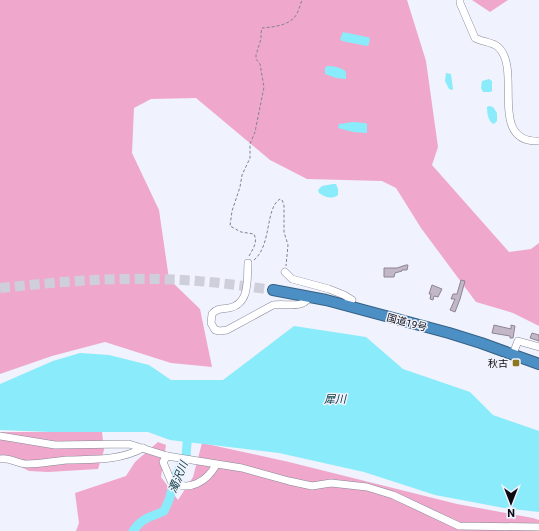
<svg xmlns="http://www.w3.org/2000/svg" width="539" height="531" viewBox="0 0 539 531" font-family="Roboto,'Noto Sans JP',sans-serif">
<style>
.forest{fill:#efa8cb}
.water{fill:#8aebfb}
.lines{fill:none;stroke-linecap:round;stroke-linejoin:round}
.river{stroke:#8aebfb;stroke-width:9}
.building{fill:#c1b7c7;stroke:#8e8493}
.highway-tunnel{stroke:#cecfda;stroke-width:10;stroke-dasharray:10 5;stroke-linecap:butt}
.minor-casing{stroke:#868899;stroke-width:8}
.highway-casing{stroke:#356185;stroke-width:12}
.path{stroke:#82838b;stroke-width:1;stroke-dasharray:3 2;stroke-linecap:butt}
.minor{stroke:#fff;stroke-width:7}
.highway{stroke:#4c8fc4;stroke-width:10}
.poi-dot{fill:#8d761b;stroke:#f0f2fd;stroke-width:1.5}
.labels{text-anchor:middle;stroke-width:3;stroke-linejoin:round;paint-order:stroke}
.street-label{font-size:10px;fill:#0b0b11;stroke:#f0f2fd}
.poi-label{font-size:10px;fill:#0b0b11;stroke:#f0f2fd;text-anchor:end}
.water-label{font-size:11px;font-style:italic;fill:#03343b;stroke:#f0f2fd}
</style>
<rect width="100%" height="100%" fill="#f0f2fd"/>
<g class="forest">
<polygon points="0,0 407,0 426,61 438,147 432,165 509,252 531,249 539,243 539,326 513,313 476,302 421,228 396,188 382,181 307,179 270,160 196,98 151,99 134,108 132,153 159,210 169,279 200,309 212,367 171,363 105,342 52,356 0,374"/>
<polygon points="472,0 508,0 490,12"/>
<polygon points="0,432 102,432 104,450 98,469 48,472 29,471 0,456"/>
<polygon points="158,442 166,445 161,477 178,500 193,477 202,443 289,462 457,504 533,518 539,520 539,531 76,531 79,523 75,493 126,476 135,462"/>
</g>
<g class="water">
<polygon points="343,32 367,37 370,38 369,44 367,46 342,41 340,39"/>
<path d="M327,66C333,66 342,67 346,72V79L336,78L325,74V68Z"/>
<polygon points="446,73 451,74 453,89 452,90 449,89 445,81"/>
<polygon points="489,79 492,81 492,91 490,92 483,92 481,88 482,81"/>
<path d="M489,106L493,107L497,113V121L494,124C488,122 487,113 487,107Z"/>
<polygon points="353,122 365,123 367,124 367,133 353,132 338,128 339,124"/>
<path d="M333,184H336L338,189V195C331,200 325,197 319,193L318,190L322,186Z"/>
<polygon points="294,326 366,337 403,369 470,392 493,415 539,431 539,512 504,508 435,495 364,472 279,453 170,440 148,432 50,432 0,430 0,384 53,361 80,353 109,355 149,365 171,380 223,380"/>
</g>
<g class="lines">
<path class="river" d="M133,531C143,517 149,518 164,511L169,500L176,475L186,457L188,430"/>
</g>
<g class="building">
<polygon points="406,265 408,265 407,270 402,270 402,271 395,273 394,277 384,277 384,268 397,268"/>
<polygon points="461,280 465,281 460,299 455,312 450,310 455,299 451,299 453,294 457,294"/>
<polygon points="432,285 442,289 438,297 434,296 433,300 430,299 431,294 429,294"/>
<polygon points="494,325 511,329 511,325 515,326 513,338 510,338 510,336 492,333"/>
<polygon points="532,333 539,335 539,341 530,338"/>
</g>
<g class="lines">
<path class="highway-tunnel" d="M0,288C49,283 99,278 149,279C191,279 232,284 273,290"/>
<defs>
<g id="minor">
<path d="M460,0V3L475,38C482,42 492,42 498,47C523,69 487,143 539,141"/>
<path d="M248,263C247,280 250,304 229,308C222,309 217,308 212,314L211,323L215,330L220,331L227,330L273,305C282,303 296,307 303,303C305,302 308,299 311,297"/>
<polyline points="285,272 292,279 329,289 344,295 352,300 344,305"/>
<polyline points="513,354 518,341 539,347"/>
<polyline points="0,436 55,445 129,444 167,456 242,468 289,481 312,486 331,483 367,487 393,495 459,526 539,527"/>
<path d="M167,456L163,462L171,481C189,493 207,481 216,465"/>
<path d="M0,459C10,457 17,464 27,464C41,464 54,461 67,460C93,459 119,461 143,448"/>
</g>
<polyline id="highway" points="273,290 326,300 449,333 481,343 539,364"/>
</defs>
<use href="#minor" class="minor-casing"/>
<use href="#highway" class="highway-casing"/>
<g class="path">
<path d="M249,256C253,249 258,242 254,234L241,232L230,226L232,211L240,187L242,175L250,158V144L255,132L264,87L260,64L256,59V55L261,39V33L262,28C272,27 286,26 294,18C298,14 300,5 302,0"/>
<path d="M254,260C272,245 265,208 280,199L282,200L284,205V232L288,245L286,266"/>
</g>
<use href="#minor" class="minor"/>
<use href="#highway" class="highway"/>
</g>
<rect class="poi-dot" x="512" y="359" width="8" height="8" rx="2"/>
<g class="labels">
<g class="street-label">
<text transform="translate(407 322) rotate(15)" y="4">国道19号</text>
</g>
<g class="poi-label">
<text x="508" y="367">秋古</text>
</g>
<g class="water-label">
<text x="335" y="403">犀川</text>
<text transform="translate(178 477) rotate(-68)" y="4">濁沢川</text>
</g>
</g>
<g transform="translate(511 503) rotate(180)" stroke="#f0f2fd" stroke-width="3" paint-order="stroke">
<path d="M0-3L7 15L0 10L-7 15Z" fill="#0b0b11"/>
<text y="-6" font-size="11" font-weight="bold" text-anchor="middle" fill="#0b0b11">N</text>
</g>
</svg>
